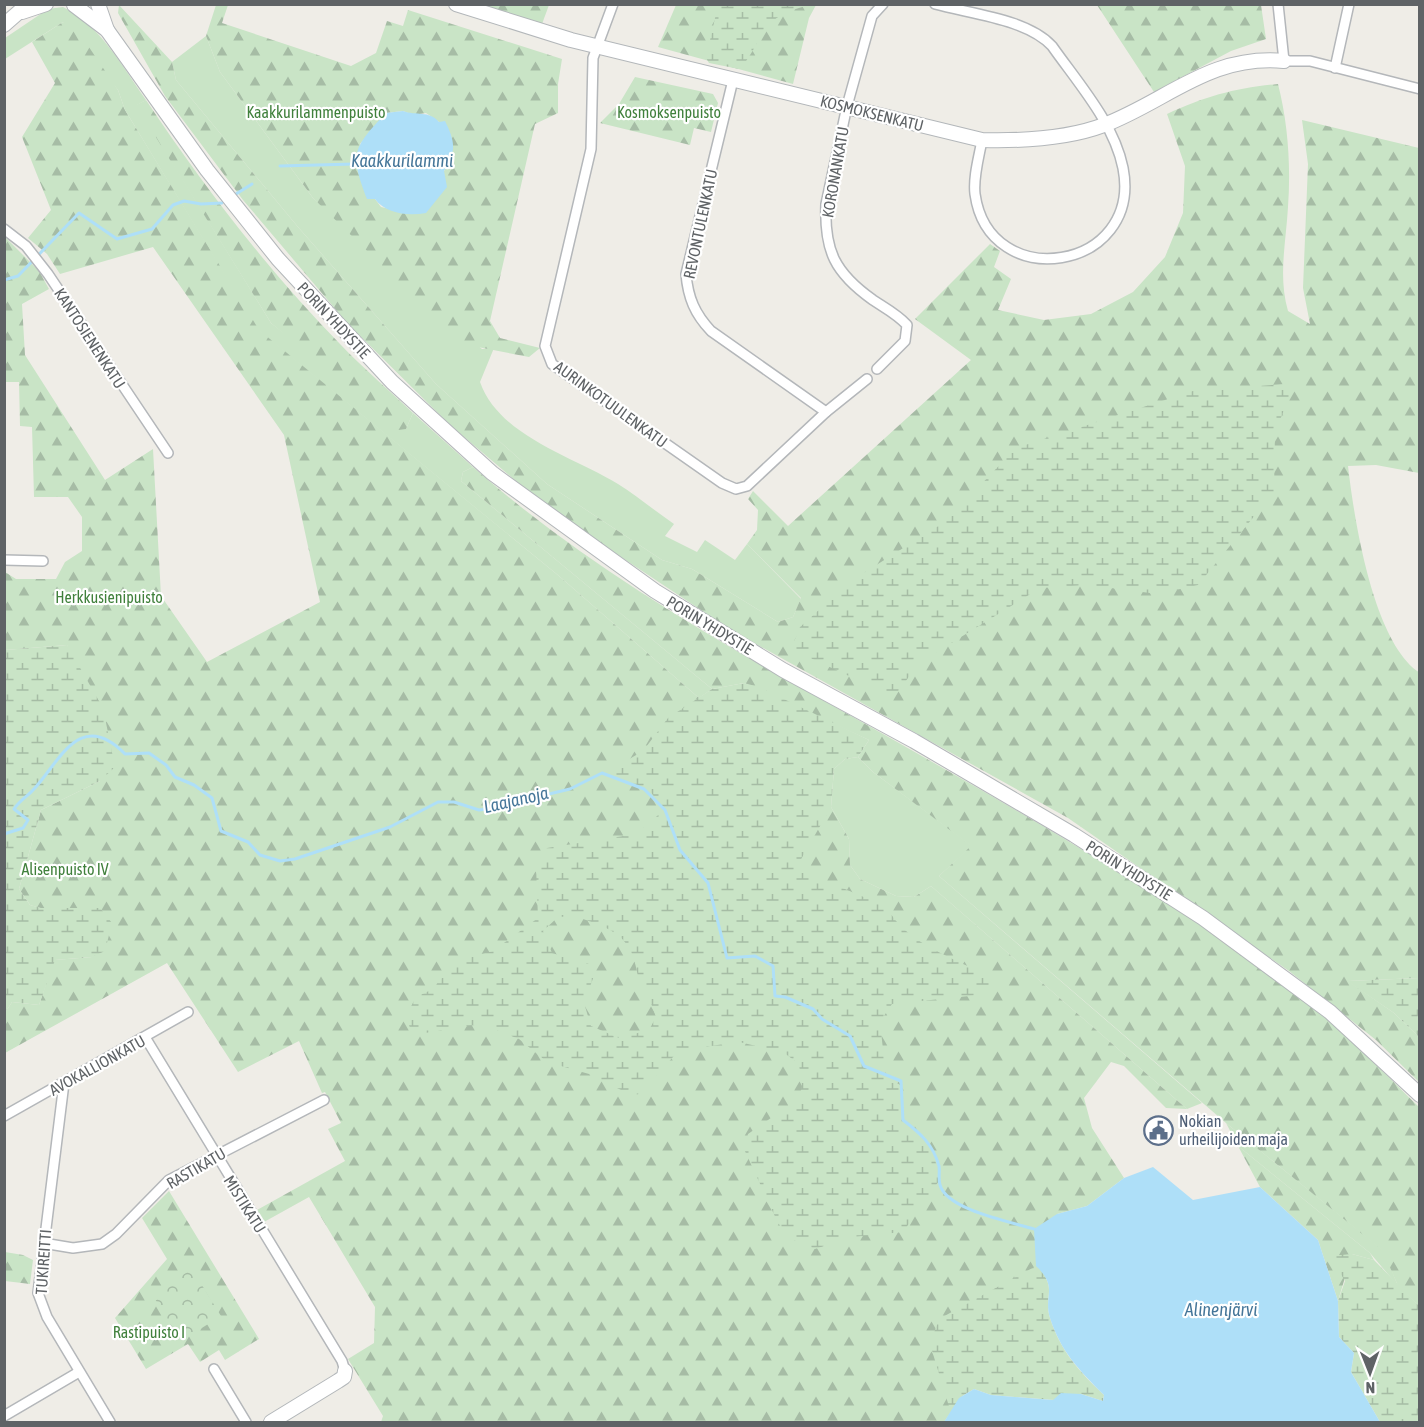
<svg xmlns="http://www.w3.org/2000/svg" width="1424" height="1427" viewBox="0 0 1424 1427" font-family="'Asap Condensed',sans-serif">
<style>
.grass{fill:#c9e4c6}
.forest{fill:url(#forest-firs);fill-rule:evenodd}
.wetland{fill:url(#wetland-marsh);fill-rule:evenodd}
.park{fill:url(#park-crowns)}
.water{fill:#aedff8}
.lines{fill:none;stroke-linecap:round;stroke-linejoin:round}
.stream{stroke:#aedff8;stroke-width:3}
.street-casing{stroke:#b4b7ba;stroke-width:12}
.secondary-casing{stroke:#b3b7ba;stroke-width:16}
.street{stroke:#fff;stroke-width:9}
.secondary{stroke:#fff;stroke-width:14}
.labels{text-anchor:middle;stroke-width:4.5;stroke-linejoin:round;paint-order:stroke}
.park-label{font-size:16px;fill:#40803c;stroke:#fff}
.street-label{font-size:16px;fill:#5f6366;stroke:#fff}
.service-label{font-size:16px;fill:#4e5e75;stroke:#fff;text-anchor:start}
.water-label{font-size:18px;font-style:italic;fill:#457699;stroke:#fff}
</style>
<defs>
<pattern id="forest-firs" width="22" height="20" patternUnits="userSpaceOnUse" patternTransform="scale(1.5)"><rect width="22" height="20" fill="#c9e4c6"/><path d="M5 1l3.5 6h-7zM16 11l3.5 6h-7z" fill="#a6bca5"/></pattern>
<pattern id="wetland-marsh" width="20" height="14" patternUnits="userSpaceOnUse" patternTransform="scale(1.5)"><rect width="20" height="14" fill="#c9e4c6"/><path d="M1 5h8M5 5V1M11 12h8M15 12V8" fill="none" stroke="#a6bca5"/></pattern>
<pattern id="park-crowns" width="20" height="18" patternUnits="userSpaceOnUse" patternTransform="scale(1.5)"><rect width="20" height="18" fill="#c9e4c6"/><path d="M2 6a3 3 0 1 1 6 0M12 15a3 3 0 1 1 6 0" fill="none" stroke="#a6bca5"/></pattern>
</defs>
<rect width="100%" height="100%" fill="#efede7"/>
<g class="grass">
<path d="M63,7C101,26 122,66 146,100L137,105L271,323L406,429L413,413L473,467L463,472L461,481L712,689L699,698L559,576L258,330L125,110L118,90L63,22L5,59V38L48,9Z"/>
<path d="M206,36L220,72L313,198L482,349L494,348L480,382C499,436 572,456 618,484C637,496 655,511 674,524L665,536L697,552L705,540L735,560L747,544L801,599L793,617L778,622L692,569L662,560L547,484L436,384L298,227L176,80L172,62Z"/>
<polygon points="858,757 873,772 972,846 939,876 1202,1103 1187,1109 931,886 914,897 896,896 860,879 850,865 849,839 831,807 834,769 845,759"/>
<polygon points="1226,1123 1384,1251 1398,1286 1370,1253 1238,1146"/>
</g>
<g class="forest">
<path d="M119,5L172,62L176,80L298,227L436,384L547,484L662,560L692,569L778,622L793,617L801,598L747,544L757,530L758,510L748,499L753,491L788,526L971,360L915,319L990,244L1000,251L994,267L1011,279L998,310L1044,320L1091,314L1133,292L1165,257L1183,213L1185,166L1167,114C1206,96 1236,88 1278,84C1288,123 1291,166 1288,207C1286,243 1278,276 1288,311L1310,324L1303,288L1308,164L1302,120L1419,148V473L1376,465L1348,466C1354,518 1373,643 1420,673L1419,978L1348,981L1394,1013L1419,1037V1082L1376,1040L1289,971L1068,818L731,630L609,549L530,493L450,425L348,324L243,200L165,96L118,13Z"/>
<path d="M216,5H228L222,23L351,66L376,53L387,21L403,26L408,10L562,59L558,84V113L535,124L490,321L500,338L540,348L529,357L462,344L313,198L220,72L206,36ZM403,111L413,115L426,113L439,122L454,157L444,171L390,209L381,207L375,199L360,144L386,113Z"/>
<polygon points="484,5 549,4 549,5 542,24"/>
<polygon points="676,5 816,5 809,18 793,84 658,47"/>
<polygon points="1097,5 1261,5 1266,39 1231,51 1154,92"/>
<polygon points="63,22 76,28 118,90 125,110 259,330 559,576 699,698 831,807 849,839 850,865 860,879 896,896 914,897 931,886 1187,1109 1166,1108 1124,1066 1111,1062 1084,1098 1092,1128 1124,1178 1087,1206 1057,1214 1047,1277 944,1422 381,1422 383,1416 348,1359 374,1343 375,1307 309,1197 264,1222 257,1210 345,1161 328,1129 341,1123 325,1092 322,1093 299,1041 238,1072 167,963 5,1053 5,1013 12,1002 39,1005 54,960 92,957 100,908 40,908 30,905 19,889 41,810 100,781 67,645 5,650 5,572 16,579 56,579 65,562 82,551 82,517 68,497 34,497 32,427 20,426 19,382 5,382 5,237 39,271 49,289 22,304 25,355 105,480 153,449 161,596 207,662 320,602 284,435 153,247 60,274 47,254 28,238 51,210 22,137 55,83 32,42"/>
<polygon points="635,77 713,94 718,103 711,132 694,128 690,145 600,123 619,104"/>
<path d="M146,100C202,184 269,272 340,344C363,368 389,390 413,413L406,429L398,430L271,323L136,105Z"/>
<path d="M473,467C615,592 785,677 948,771C1072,842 1198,916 1310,1005C1349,1036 1384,1073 1419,1107V1306L1398,1286L1383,1251L1226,1123L939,876L971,846L873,772L858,757L869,740L744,683L712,689L461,481L463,472Z"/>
<polygon points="1238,1146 1370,1253 1374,1260 1352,1254 1338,1301 1318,1240 1260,1187"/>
<polygon points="169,1191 259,1339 225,1360 219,1350 200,1362 188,1344 146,1369 115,1318 167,1259 142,1218"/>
<polygon points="5,1252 23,1255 33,1260 30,1284 5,1281"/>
</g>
<g class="wetland">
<path d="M718,5V4L809,5C796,9 780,13 771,23C758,36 753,56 739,69L709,63L706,58Z"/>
<polygon points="1284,384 1290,397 1275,431 1274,492 1198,585 1158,594 1087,585 1040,588 919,663 894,697 791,649 800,627 851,581 946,521 1016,448 1193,391"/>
<polygon points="67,645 103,708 115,767 100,781 41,810 19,889 30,905 41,908 100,908 112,923 105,951 92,957 55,960 39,1005 12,1002 5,1013 5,650"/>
<path d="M744,683L759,687L869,740L858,757L845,759L834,769L831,807L796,868L887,907C904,943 958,960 991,977L989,994L892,1004L880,1022L886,1077L902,1086L903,1119L929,1143L941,1178L903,1232L852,1237L815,1249L791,1239L778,1223L744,1149L748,1134L798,1099L802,1087L799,1064L783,1052L739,1042L696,1048L673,1057L640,1094L631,1095L589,1074L547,1062L519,1039L481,1024L425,1033L410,1028L406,1016L416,997L431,990L450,969L469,957L493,951L538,918L536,866L547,848L636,834L664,810L650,791L602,775L643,751L668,718L712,689ZM575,916C616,931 632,934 639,982L644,984L656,1017L649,1030L619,1038L591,1026L584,1003L595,973L589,964L552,953L543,931L558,917Z"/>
<polygon points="1419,978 1419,1037 1394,1013 1347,981"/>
<polygon points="1352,1254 1374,1260 1419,1306 1419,1422 1380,1422 1351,1372 1354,1353 1339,1337 1338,1301 1345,1281 1330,1256"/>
<path d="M1036,1266C1059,1288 1043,1295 1050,1318C1061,1352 1079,1371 1104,1395L1103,1401L1081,1394L1054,1400L991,1395L974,1389L959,1398L951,1413L930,1344L939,1319Z"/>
</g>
<polygon class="park" points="192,1269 221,1316 181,1341 152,1294"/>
<g class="water">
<path d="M403,111C416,116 429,110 439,122L445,121C455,141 457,152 444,171L447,187L426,213C408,216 386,214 375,199H367C350,153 352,149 386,113Z"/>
<path d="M1153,1167L1193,1200L1260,1187L1318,1240L1338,1301L1339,1337L1354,1353L1351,1372L1380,1422H944L959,1398L974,1389L991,1395L1053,1400L1061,1393L1081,1394L1103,1401L1104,1395C1079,1370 1061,1352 1050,1318C1043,1295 1059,1288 1036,1266L1034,1229L1057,1214L1087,1206L1124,1178Z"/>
</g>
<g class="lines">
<g class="stream">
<polyline points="280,166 354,164"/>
<polyline points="236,194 252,184"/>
<polyline points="4,280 18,276 79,213 117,239 152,229 173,205 184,201 201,204 222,203"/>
<path d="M4,834L23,828L28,820L14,809C20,800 28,796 34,789C60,761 80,708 125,754L149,753L166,765L175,777L194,785L212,798L221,831L248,842L260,855L280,861L295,859L390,827L438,802H454L479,810L494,808L518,796L549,794L570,789L602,773L644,789L665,810L680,850L708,883L727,958L755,956L773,966L775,996L785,997L813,1009L822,1019L850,1036L864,1066L901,1081L903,1120C920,1133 933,1144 939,1166C940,1172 938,1179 940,1185C947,1210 1011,1222 1034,1229"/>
</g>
<defs>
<g id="street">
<polyline points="613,4 593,58 591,149 545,346 552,364 722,483 736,489 747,486 826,412 867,379"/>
<path d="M935,4C971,14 1027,19 1052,46C1078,83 1114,123 1123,168C1143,271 989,295 975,194C973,177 979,157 982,140"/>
<polyline points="1278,4 1284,61 1310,61 1420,89"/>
<polyline points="1335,68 1349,4"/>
<path d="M733,80L686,274C688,298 695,314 711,331L826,412"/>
<polyline points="4,229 26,246 48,274 168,453"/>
<path d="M877,369L905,341L907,325C897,314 885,308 873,300C835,273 824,251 826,204L847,106L872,16L883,4"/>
<polyline points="4,560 43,561"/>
<polyline points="145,1037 342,1361 345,1371"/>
<polyline points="64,1083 38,1293 47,1317 110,1422"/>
<polyline points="4,1116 188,1012"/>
<polyline points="43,1243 73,1248 102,1244 116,1234 169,1180 324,1100"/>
<polyline points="214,1369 246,1422"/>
<polyline points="4,1416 79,1372"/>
</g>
<g id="secondary">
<polyline points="98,4 107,30"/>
<path d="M456,4L571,40L982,140C1021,141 1067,139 1104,125C1167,101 1210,54 1284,61"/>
<polyline points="74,5 107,30 207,170 278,259 392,382 492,473 655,591 783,670 914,741 1074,835 1203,918 1330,1012 1420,1095"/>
<polyline points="22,12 46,4"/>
<polyline points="4,25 28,4"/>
<polyline points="271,1422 338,1381 344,1377 345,1371"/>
</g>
</defs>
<use href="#street" class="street-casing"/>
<use href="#secondary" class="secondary-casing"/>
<use href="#street" class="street"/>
<use href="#secondary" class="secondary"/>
</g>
<defs>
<symbol id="civic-ring" viewBox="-11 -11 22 22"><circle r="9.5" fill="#fff" stroke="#5c6f8a" stroke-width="1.5"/><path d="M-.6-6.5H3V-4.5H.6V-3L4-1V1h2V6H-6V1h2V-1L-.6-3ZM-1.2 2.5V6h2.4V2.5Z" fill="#5c6f8a"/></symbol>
</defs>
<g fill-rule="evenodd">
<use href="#civic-ring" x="1142" y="1114" width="33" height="33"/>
</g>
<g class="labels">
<g class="park-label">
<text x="316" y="118">Kaakkurilammenpuisto</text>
<text x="669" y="118">Kosmoksenpuisto</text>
<text x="109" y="603">Herkkusienipuisto</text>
<text x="65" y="875">Alisenpuisto IV</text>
<text x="149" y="1338">Rastipuisto I</text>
</g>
<g class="street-label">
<text transform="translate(872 113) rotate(14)" y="6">KOSMOKSENKATU</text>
<text transform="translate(835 172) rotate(-80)" y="6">KORONANKATU</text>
<text transform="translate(700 224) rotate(-78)" y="6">REVONTULENKATU</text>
<text transform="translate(334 320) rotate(47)" y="6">PORIN YHDYSTIE</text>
<text transform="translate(90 338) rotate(57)" y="6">KANTOSIENENKATU</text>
<text transform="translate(611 404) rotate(36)" y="6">AURINKOTUULENKATU</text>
<text transform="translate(710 625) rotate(31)" y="6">PORIN YHDYSTIE</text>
<text transform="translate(1129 870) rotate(32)" y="6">PORIN YHDYSTIE</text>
<text transform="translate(97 1065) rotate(-29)" y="6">AVOKALLIONKATU</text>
<text transform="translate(196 1168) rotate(-30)" y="6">RASTIKATU</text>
<text transform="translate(245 1204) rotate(58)" y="6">MISTIKATU</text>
<text transform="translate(43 1262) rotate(-86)" y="6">TUKIREITTI</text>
</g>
<g class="service-label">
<text x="1179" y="1127">Nokian<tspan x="1179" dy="18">urheilijoiden maja</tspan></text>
</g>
<g class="water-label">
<text x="402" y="167">Kaakkurilammi</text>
<text transform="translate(516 800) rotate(-13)" y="6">Laajanoja</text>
<text x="1221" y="1316">Alinenjärvi</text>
</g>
</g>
<rect width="1424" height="1427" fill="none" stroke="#5f6366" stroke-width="12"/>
<g transform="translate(1370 1373) rotate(179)" stroke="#ffffff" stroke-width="4.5" paint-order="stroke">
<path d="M0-4.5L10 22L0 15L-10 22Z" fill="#5f6366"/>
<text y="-9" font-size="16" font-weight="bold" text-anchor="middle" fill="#5f6366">N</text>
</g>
</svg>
